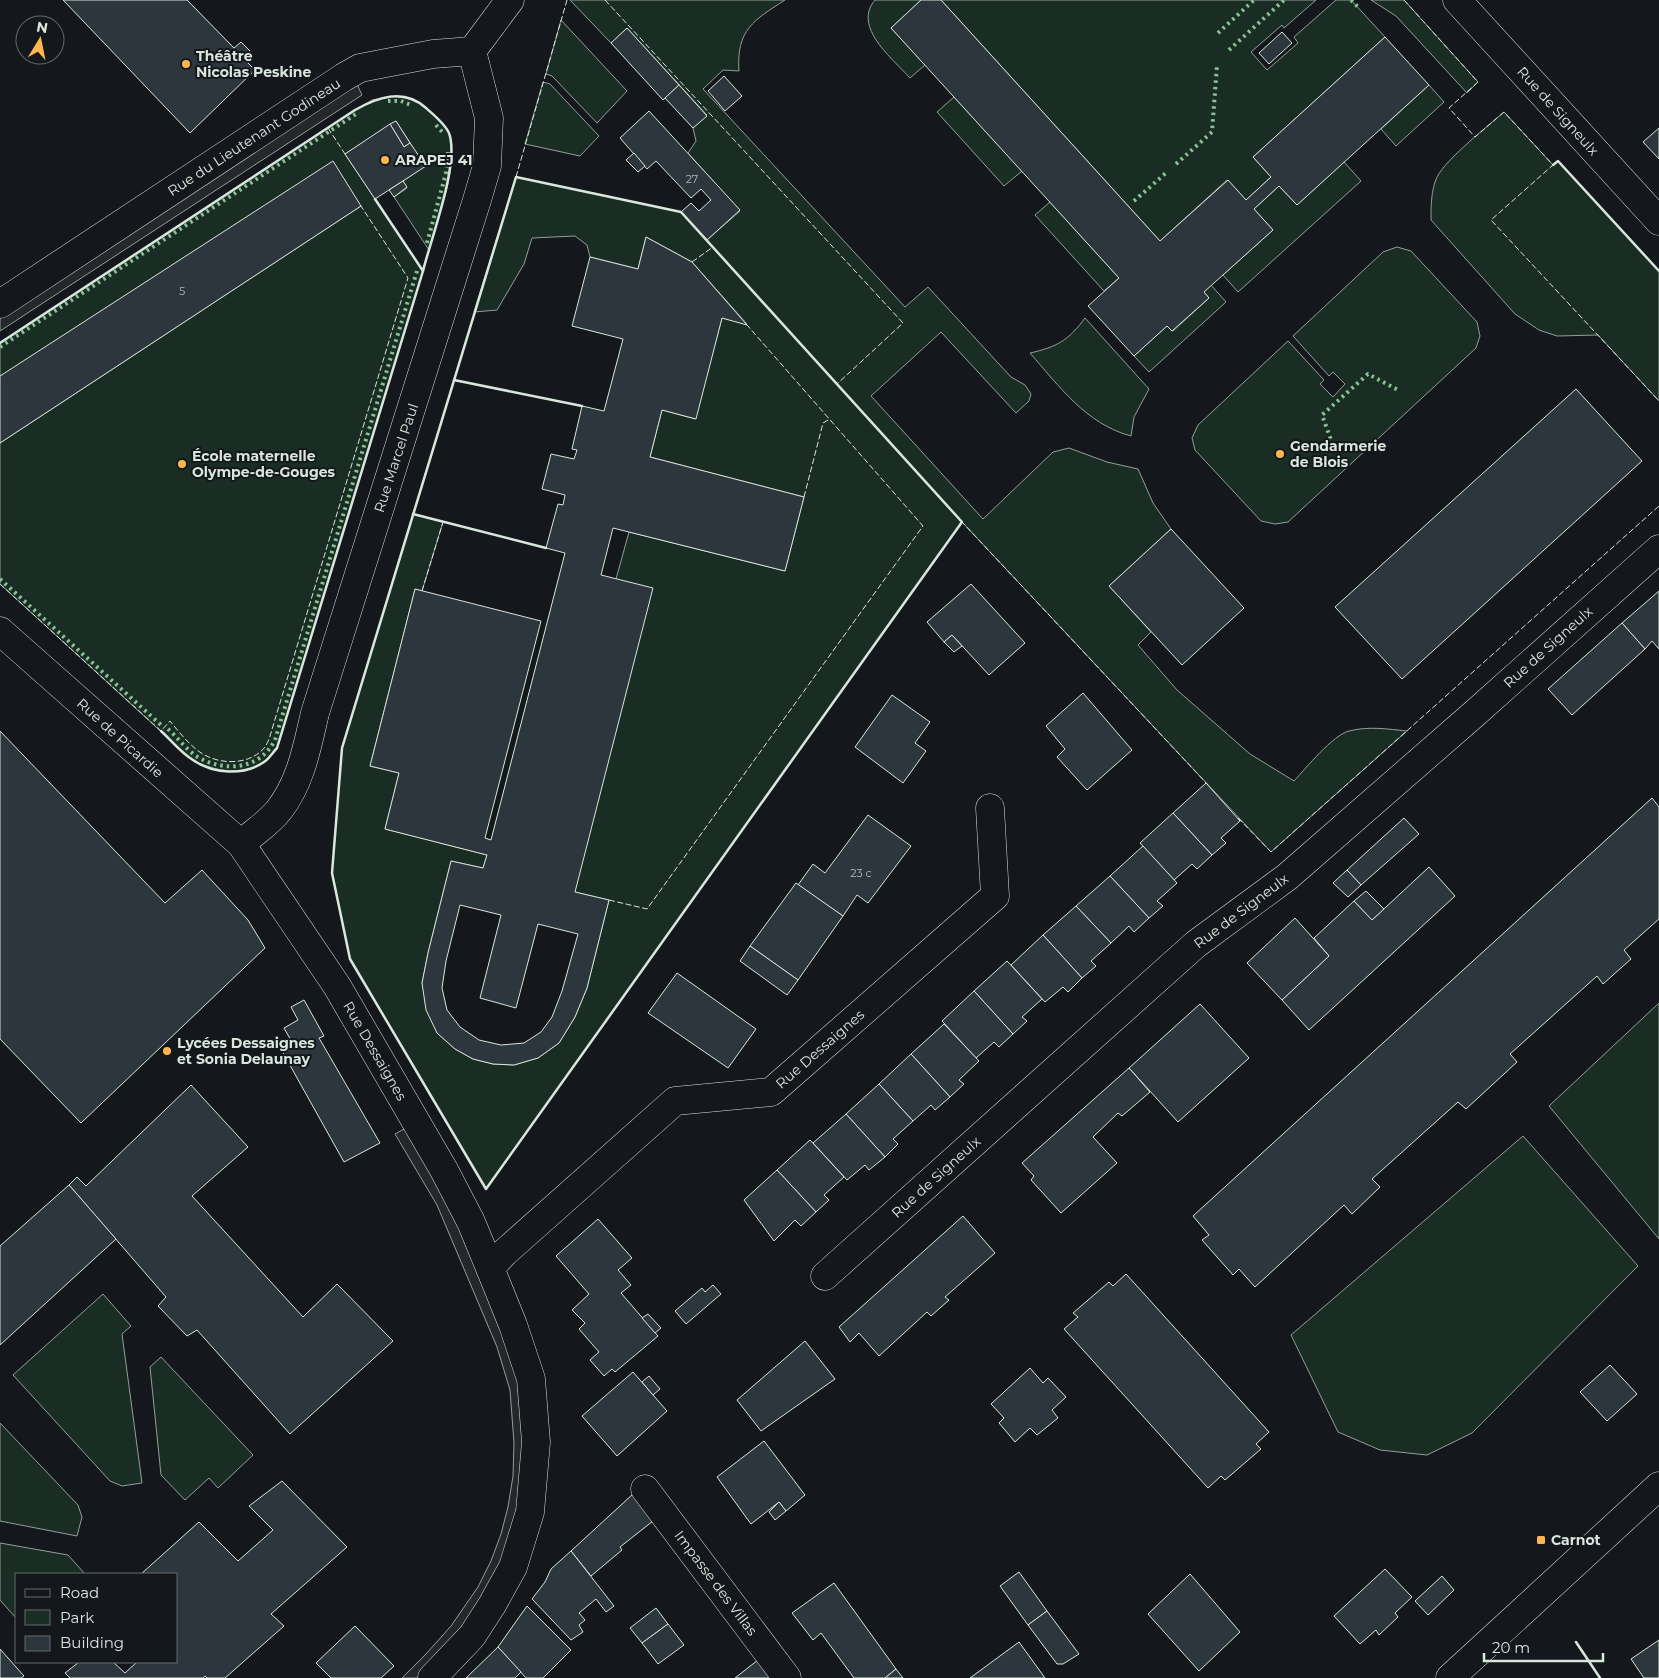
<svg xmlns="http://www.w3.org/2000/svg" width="1659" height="1678" viewBox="0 0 1659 1678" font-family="Montserrat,sans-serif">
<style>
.green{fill:#1a2d24;stroke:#939e99}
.parking{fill:#24282b;stroke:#939e99}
.building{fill:#2c363c;stroke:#d8e6dc;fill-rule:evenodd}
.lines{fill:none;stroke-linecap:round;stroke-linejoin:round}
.street-casing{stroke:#d8e6dc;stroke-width:29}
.primary-casing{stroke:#d8e6dc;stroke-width:29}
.street{stroke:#14181c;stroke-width:28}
.primary{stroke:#14181c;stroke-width:28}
.hedge{stroke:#8ac095;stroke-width:4;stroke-dasharray:2.5 4;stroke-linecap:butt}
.fence{stroke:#d8e6dc;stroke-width:1;stroke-dasharray:6 2.5;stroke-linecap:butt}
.wall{stroke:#d8e6dc;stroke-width:2.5}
.poi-dot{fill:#ffb74d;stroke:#14181c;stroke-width:2}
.labels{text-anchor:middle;stroke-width:4;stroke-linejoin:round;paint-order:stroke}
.number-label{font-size:11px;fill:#adbab4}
.poi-label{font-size:14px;font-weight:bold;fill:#d8e6dc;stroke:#14181c;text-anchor:start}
.street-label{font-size:14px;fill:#d8e6dc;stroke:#14181c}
</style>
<rect width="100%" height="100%" fill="#14181c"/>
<g class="green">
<path d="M570,0H785C754,20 736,30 739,71L723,70L703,89L905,307L928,287L1011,377L1025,385L1031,394L1029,401L1016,413L941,332L871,396L983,519L1053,452L1069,448L1107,462L1138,469L1153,503L1171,529L1109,586L1151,632L1138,645L1177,690L1250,754L1294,781C1306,768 1333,735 1349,731C1368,726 1388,729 1407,731L1271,852L962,522L486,1189L350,959L332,873L342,748L413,514L443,522L422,591L415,589L370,766L399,773L385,829L487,855L483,868L451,861L428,953L422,983L437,1033L455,1049L473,1059L493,1064L514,1065L538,1058L559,1043L575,1017L587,988L609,900L575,892L616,579L629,532L785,571L804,497L650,457L662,410L695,419L722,318L747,324L692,262L646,237L638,269L590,257L587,245L575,236L532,238L524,264L497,310L474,312L516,177L681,212L707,240L740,211L688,153L696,141L693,128L707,115L627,28L611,43Z"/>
<path d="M875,0H921L891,28L925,65L910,78C893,59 852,27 875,0Z"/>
<polygon points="941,0 1316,0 1284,28 1282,25 1251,52 1267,70 1298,43 1294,37 1336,0 1351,0 1385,37 1253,157 1271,177 1246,200 1227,180 1160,241"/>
<polygon points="1371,0 1404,0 1478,82 1467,93 1396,16"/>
<polygon points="561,20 627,91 597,123 552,76 546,74"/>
<polygon points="543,82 550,84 599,136 580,156 525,144"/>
<polygon points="1429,85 1444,102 1396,146 1381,129"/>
<path d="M390,96C407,97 419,101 432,113C437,118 446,126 449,133C460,163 437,220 429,250L394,197L407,188L403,181L425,166L396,121L345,154L423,271L277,748C273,752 269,759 264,762C241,778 216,770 193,761L0,584V443L361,206L0,376V343L355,110L372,100Z"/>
<polygon points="954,97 1022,171 1004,186 937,112"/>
<path d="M1504,112L1553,165L1558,161L1659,271V401L1598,335L1557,336L1539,330L1515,314L1431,220C1431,206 1431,190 1437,177C1446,159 1488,126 1504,112Z"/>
<polygon points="1344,162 1361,181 1238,292 1223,275 1273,230 1254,209 1279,186 1297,205"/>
<polygon points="1050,202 1119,278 1104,291 1035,215"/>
<polygon points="1397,247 1411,251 1477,322 1480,336 1476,348 1288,522 1275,524 1261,521 1195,450 1192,438 1198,425 1288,341 1324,380 1320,384 1333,397 1345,384 1333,372 1329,376 1293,336 1383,252"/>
<polygon points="1211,285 1226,302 1149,372 1134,356 1167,326 1173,331 1209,298 1204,292"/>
<path d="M1085,318L1149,389L1134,417L1131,436C1086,424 1059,386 1030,353C1057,347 1069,340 1085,318Z"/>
<polygon points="1659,1003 1659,1239 1549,1106"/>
<polygon points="1523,1136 1638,1266 1472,1433 1427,1455 1380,1450 1338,1432 1291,1335"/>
<polygon points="103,1294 131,1326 122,1334 142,1483 122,1486 110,1481 13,1375"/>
<polygon points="161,1357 253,1455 218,1488 209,1478 185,1500 161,1475 150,1367"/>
<polygon points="0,1423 78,1505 82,1517 77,1536 0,1521"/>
<polygon points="0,1543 68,1555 85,1574 16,1574 16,1618 0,1600"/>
</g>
<g class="parking">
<polygon points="356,82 362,95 0,331 0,316"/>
<polygon points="406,1128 452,1206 519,1375 525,1471 506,1554 478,1608 438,1657 417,1678 402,1678 426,1654 451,1626 478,1587 491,1561 501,1534 508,1507 513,1476 514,1443 510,1390 497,1347 437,1205 395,1134"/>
</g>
<g class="building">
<polygon points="63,0 187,0 234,48 241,42 250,51 242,57 255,70 190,133"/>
<polygon points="921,0 941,0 1160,241 1228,180 1246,200 1271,177 1253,157 1385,37 1429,85 1297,205 1279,186 1254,209 1273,230 1204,292 1209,298 1172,331 1167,326 1134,356 1088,306 1119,278 891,28"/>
<polygon points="627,28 679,85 663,100 611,43"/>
<polygon points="1282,32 1292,43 1269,64 1259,53"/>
<polygon points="724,76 742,96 725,111 708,91"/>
<polygon points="679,85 707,116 693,128 665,98"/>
<polygon points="649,111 740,210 707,240 681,212 691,203 699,211 711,200 701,189 691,198 656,161 647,169 620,138"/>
<polygon points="396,121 410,143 404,147 390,124"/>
<polygon points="390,124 404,147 410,143 426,166 375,199 345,154"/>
<polygon points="1659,128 1659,159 1643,142"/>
<polygon points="634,153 645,166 638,172 626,160"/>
<polygon points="333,161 361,206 0,443 0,376"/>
<polygon points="403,181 407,187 394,197 389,190"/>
<path d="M646,237L692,262L747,325L722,318L696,419L662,410L650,457L804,497L785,571L613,528L601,575L653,588L575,892L609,900L587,988L575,1017L559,1043L538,1058L514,1065L493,1064L473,1059L455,1049L437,1033L426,1010L422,983L428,953L451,861L483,868L487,855L385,829L399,773L370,766L415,589L541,621L485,838L491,840L565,553L546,548L558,504L563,505L565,495L542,489L551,454L574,459L577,450L572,449L582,406L604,411L623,339L572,326L590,257L638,269ZM460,905L501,915L480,998L516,1008L538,924L578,934L562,991L552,1017L541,1032L524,1043L501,1045L479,1040L460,1027L447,1010L442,988L446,961Z"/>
<polygon points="1576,389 1642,461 1402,679 1335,607"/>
<polygon points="1171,529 1244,608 1182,665 1109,586"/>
<polygon points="971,584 1025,643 989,675 952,635 944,642 927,622"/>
<polygon points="1659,591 1659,649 1652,641 1645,649 1622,623"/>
<polygon points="1622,623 1645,649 1572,715 1548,689"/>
<polygon points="952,635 962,646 954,652 944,642"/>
<polygon points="1083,693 1132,750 1087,790 1057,757 1065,749 1046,726"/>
<polygon points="892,695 930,722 915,743 926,751 903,783 855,747"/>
<polygon points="0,731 165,903 202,870 248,920 265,948 81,1123 0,1039"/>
<polygon points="1206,783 1240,821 1221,838 1226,843 1212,855 1173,813"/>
<polygon points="1652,798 1659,807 1659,919 1624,950 1631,959 1603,984 1597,976 1510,1054 1517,1062 1466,1109 1458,1102 1372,1179 1380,1187 1352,1214 1344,1205 1255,1287 1239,1269 1233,1275 1202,1240 1209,1235 1193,1216"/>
<polygon points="1173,813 1212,855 1197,869 1192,864 1174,880 1140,843"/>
<polygon points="868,815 911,846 868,903 857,895 843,916 798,885 813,864 825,873"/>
<polygon points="1404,818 1419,834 1361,885 1347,870"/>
<polygon points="1143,846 1177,883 1157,901 1163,906 1149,918 1110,876"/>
<polygon points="1429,867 1455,896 1309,1030 1282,1000 1329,956 1314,938 1354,901 1372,920"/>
<polygon points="1347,870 1361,885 1348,897 1333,883"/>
<polygon points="1110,876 1149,918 1134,932 1129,926 1111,943 1076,906"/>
<polygon points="796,883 843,916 798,980 750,946"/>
<polygon points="1366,891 1384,909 1372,920 1354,901"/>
<polygon points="1076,906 1111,943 1091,961 1096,966 1082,978 1043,935"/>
<polygon points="1295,918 1329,956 1282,1000 1247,963"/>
<polygon points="1043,935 1082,978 1068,992 1063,987 1045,1002 1011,965"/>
<polygon points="750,946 798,980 787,995 740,961"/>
<polygon points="1007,961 1042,999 1022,1017 1027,1021 1013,1034 974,991"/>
<polygon points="677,973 756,1029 728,1068 648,1013"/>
<polygon points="974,991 1013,1034 999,1047 994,1042 976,1058 942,1021"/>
<polygon points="304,1000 324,1036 319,1038 380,1143 344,1162 282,1051 293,1044 284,1028 298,1020 291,1007"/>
<polygon points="1200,1004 1249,1058 1178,1122 1129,1068"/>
<polygon points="944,1024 979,1061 959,1080 964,1084 950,1097 911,1054"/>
<polygon points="911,1054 950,1097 935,1110 931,1105 913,1121 879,1084"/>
<polygon points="1129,1068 1150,1092 1122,1116 1118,1113 1093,1137 1117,1163 1061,1213 1031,1180 1034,1176 1022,1163"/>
<polygon points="879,1084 913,1121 893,1139 898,1144 885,1157 846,1114"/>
<polygon points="191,1085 248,1147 192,1196 303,1317 337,1284 393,1341 290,1434 197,1330 187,1336 158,1306 166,1297 69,1185 77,1177 86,1186"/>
<polygon points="846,1114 885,1157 869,1170 865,1165 847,1180 813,1143"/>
<polygon points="810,1140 844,1177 824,1195 829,1200 816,1212 777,1170"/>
<polygon points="777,1170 816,1212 801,1226 795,1220 774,1241 744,1200"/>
<polygon points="69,1185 116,1239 0,1345 0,1246"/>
<polygon points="963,1216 995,1253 945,1297 949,1300 931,1316 927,1312 879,1356 859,1333 850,1342 839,1327"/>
<polygon points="598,1219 632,1258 618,1270 631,1285 621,1293 658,1336 615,1372 612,1369 604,1376 590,1360 599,1352 579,1329 585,1323 572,1310 589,1294 556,1256"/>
<polygon points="1126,1274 1269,1432 1256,1444 1261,1449 1225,1480 1221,1476 1208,1488 1064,1329 1078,1317 1073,1313 1109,1282 1113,1286"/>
<polygon points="713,1285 721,1294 686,1324 675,1311 702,1288 705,1292"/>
<polygon points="648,1314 661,1328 655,1333 642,1318"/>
<polygon points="805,1341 835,1379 761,1431 737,1400"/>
<polygon points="1610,1365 1637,1394 1607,1421 1580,1392"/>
<polygon points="1030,1368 1043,1383 1048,1378 1066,1397 1052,1410 1058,1418 1037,1435 1030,1428 1015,1442 999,1423 1004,1418 991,1404"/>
<polygon points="633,1372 667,1411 617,1456 582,1416"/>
<polygon points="649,1376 660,1389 653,1395 642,1382"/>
<polygon points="764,1441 805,1495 786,1511 779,1502 751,1524 717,1477"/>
<polygon points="282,1481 347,1547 271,1614 284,1626 225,1678 207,1678 205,1676 203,1678 70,1678 65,1673 79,1662 113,1662 125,1673 137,1662 176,1662 176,1574 141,1574 199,1522 238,1561 273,1530 249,1506"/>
<polygon points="633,1494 653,1521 620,1547 622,1550 591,1576 571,1551"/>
<polygon points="779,1502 786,1511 775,1520 769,1512"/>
<polygon points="571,1551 614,1606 606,1612 596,1599 579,1613 585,1620 579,1625 583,1632 571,1640 532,1599 545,1582 551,1569"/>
<polygon points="1385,1569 1412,1597 1395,1613 1398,1617 1379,1635 1376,1630 1360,1644 1334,1616"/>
<polygon points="1019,1572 1047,1611 1028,1625 1000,1586"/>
<polygon points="1190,1574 1240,1632 1199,1671 1148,1614"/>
<polygon points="1442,1576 1454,1590 1428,1615 1415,1601"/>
<polygon points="834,1583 896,1669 885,1678 854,1678 821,1633 813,1640 792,1613"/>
<polygon points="527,1606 571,1650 543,1678 526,1678 498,1647"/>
<polygon points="656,1608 668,1624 642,1643 630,1628"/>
<polygon points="1047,1611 1079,1654 1063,1664 1057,1664 1028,1625"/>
<polygon points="668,1624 684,1645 658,1664 642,1643"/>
<polygon points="355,1626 394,1666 381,1678 331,1678 316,1663"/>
<polygon points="1659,1640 1659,1678 1644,1678 1631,1659"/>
<polygon points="1019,1642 1045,1678 970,1678"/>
<polygon points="498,1647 521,1672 515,1678 466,1678"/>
<polygon points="0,1649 24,1676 21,1678 0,1678"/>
<polygon points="758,1660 771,1678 735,1678"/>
<polygon points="896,1669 903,1678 885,1678"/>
</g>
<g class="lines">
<defs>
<g id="street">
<polyline points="1457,0 1659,221"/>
<polyline points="0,304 344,77 360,68 433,54 472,51 510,0"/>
<polyline points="0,631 241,844 337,986 444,1170 471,1222 490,1268 513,1325 531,1379 536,1442 530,1512 513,1567 492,1605 472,1636 432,1678"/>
<path d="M241,844C253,833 269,823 279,810C301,782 307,747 315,713L477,200L487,166L489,118L472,51"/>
<polyline points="490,1268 504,1253 675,1101 771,1092 995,896 990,808"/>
<polyline points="825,1276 1196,944 1287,877 1474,714 1659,549"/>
<polyline points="645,1489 787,1678"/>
</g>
<polyline id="primary" points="1450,1678 1659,1486"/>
</defs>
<use href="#street" class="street-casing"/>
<use href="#primary" class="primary-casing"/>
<use href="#street" class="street"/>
<use href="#primary" class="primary"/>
<g class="hedge">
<polyline points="1351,0 1359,8"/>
<polyline points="1218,33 1254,0"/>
<polyline points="1229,50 1284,0"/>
<polyline points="388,101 401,101 411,105"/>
<polyline points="436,125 443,133"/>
<polyline points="1176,164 1212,132 1217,65"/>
<polyline points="1134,201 1167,172"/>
<polyline points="427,243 446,173 448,152"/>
<polyline points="0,347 359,112"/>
<polyline points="1335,451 1322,415 1368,374 1400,391"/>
<polyline points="0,579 161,725"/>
<path d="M168,729C177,737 186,749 196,756C224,773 260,770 275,740L417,271"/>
</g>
<g class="fence">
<polyline points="605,0 903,323 837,384 962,522 1208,785"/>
<polyline points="1404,0 1478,82 1449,108 1475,137 1504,112 1553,165 1491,220 1659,401"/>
<polyline points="328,128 345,154"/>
<polyline points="516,177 567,0"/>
<polyline points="692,262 713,247"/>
<polyline points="804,497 823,423 830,419"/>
<path d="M0,584L161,731L170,721C178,731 187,742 197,750C215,765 249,767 265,747C267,744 269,740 270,736L408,278L361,206"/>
<polyline points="422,591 443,522"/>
<polyline points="1238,818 1271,852 1659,506"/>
<polyline points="609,900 647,909 923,526 747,325"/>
</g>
<g class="wall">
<polyline points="1553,165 1558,161 1659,271"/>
<polygon points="516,177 681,212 962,522 486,1189 350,959 332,873 342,748"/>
<path d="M0,343L355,110C378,97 404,88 426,108C433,114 445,124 449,133C460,163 431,238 423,271L375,199"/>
<polyline points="454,380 582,406"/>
<polyline points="413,514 546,548"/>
<path d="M161,731C171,740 181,753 193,760C213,774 244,776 264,762C269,759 273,752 277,748L423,271"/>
<polyline points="1576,1642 1600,1678"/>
</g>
</g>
<g class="poi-dot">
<circle cx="186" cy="64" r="5"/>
<circle cx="385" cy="160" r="5"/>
<circle cx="1280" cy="454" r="5"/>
<circle cx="182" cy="464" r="5"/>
<circle cx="167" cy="1051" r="5"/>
<rect x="1536" y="1535" width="10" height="10" rx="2.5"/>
</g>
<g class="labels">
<g class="number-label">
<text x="692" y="183">27</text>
<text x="182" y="295">5</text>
<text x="861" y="877">23 c</text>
</g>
<g class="poi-label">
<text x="196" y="61">Théâtre<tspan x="196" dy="16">Nicolas Peskine</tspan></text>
<text x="395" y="165">ARAPEJ 41</text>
<text x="1290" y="451">Gendarmerie<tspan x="1290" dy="16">de Blois</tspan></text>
<text x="192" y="461">École maternelle<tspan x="192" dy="16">Olympe-de-Gouges</tspan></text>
<text x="177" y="1048">Lycées Dessaignes<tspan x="177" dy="16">et Sonia Delaunay</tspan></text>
<text x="1551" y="1545">Carnot</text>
</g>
<g class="street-label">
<text transform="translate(1558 111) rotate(48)" y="5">Rue de Signeulx</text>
<text transform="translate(254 137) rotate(-33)" y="5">Rue du Lieutenant Godineau</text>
<text transform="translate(396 458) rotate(-72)" y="5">Rue Marcel Paul</text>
<text transform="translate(1548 647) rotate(-42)" y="5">Rue de Signeulx</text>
<text transform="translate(120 738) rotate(42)" y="5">Rue de Picardie</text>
<text transform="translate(1241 911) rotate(-37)" y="5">Rue de Signeulx</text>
<text transform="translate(820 1049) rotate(-41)" y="5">Rue Dessaignes</text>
<text transform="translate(375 1051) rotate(60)" y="5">Rue Dessaignes</text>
<text transform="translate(936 1177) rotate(-42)" y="5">Rue de Signeulx</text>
<text transform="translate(716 1583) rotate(53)" y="5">Impasse des Villas</text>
</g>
</g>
<rect x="15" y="1573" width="162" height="90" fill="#14181c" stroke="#626a69"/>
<rect x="25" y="1589" width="25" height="8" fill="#14181c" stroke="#626a69"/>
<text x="60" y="1598" font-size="15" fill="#d8e6dc">Road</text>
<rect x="25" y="1610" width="25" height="15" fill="#1a2d24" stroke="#626a69"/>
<text x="60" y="1623" font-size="15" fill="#d8e6dc">Park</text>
<rect x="25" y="1636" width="25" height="15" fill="#2c363c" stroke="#626a69"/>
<text x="60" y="1648" font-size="15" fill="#d8e6dc">Building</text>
<g transform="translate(40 40) rotate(10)"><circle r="24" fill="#14181c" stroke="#626a69"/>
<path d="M0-4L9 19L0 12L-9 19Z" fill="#ffb74d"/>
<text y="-8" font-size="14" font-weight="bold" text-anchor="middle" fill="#d8e6dc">N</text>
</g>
<path d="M1484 1653v8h119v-8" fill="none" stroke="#d8e6dc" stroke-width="2.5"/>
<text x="1492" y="1653" font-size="15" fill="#d8e6dc" stroke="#14181c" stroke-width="4" paint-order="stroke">20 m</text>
</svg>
